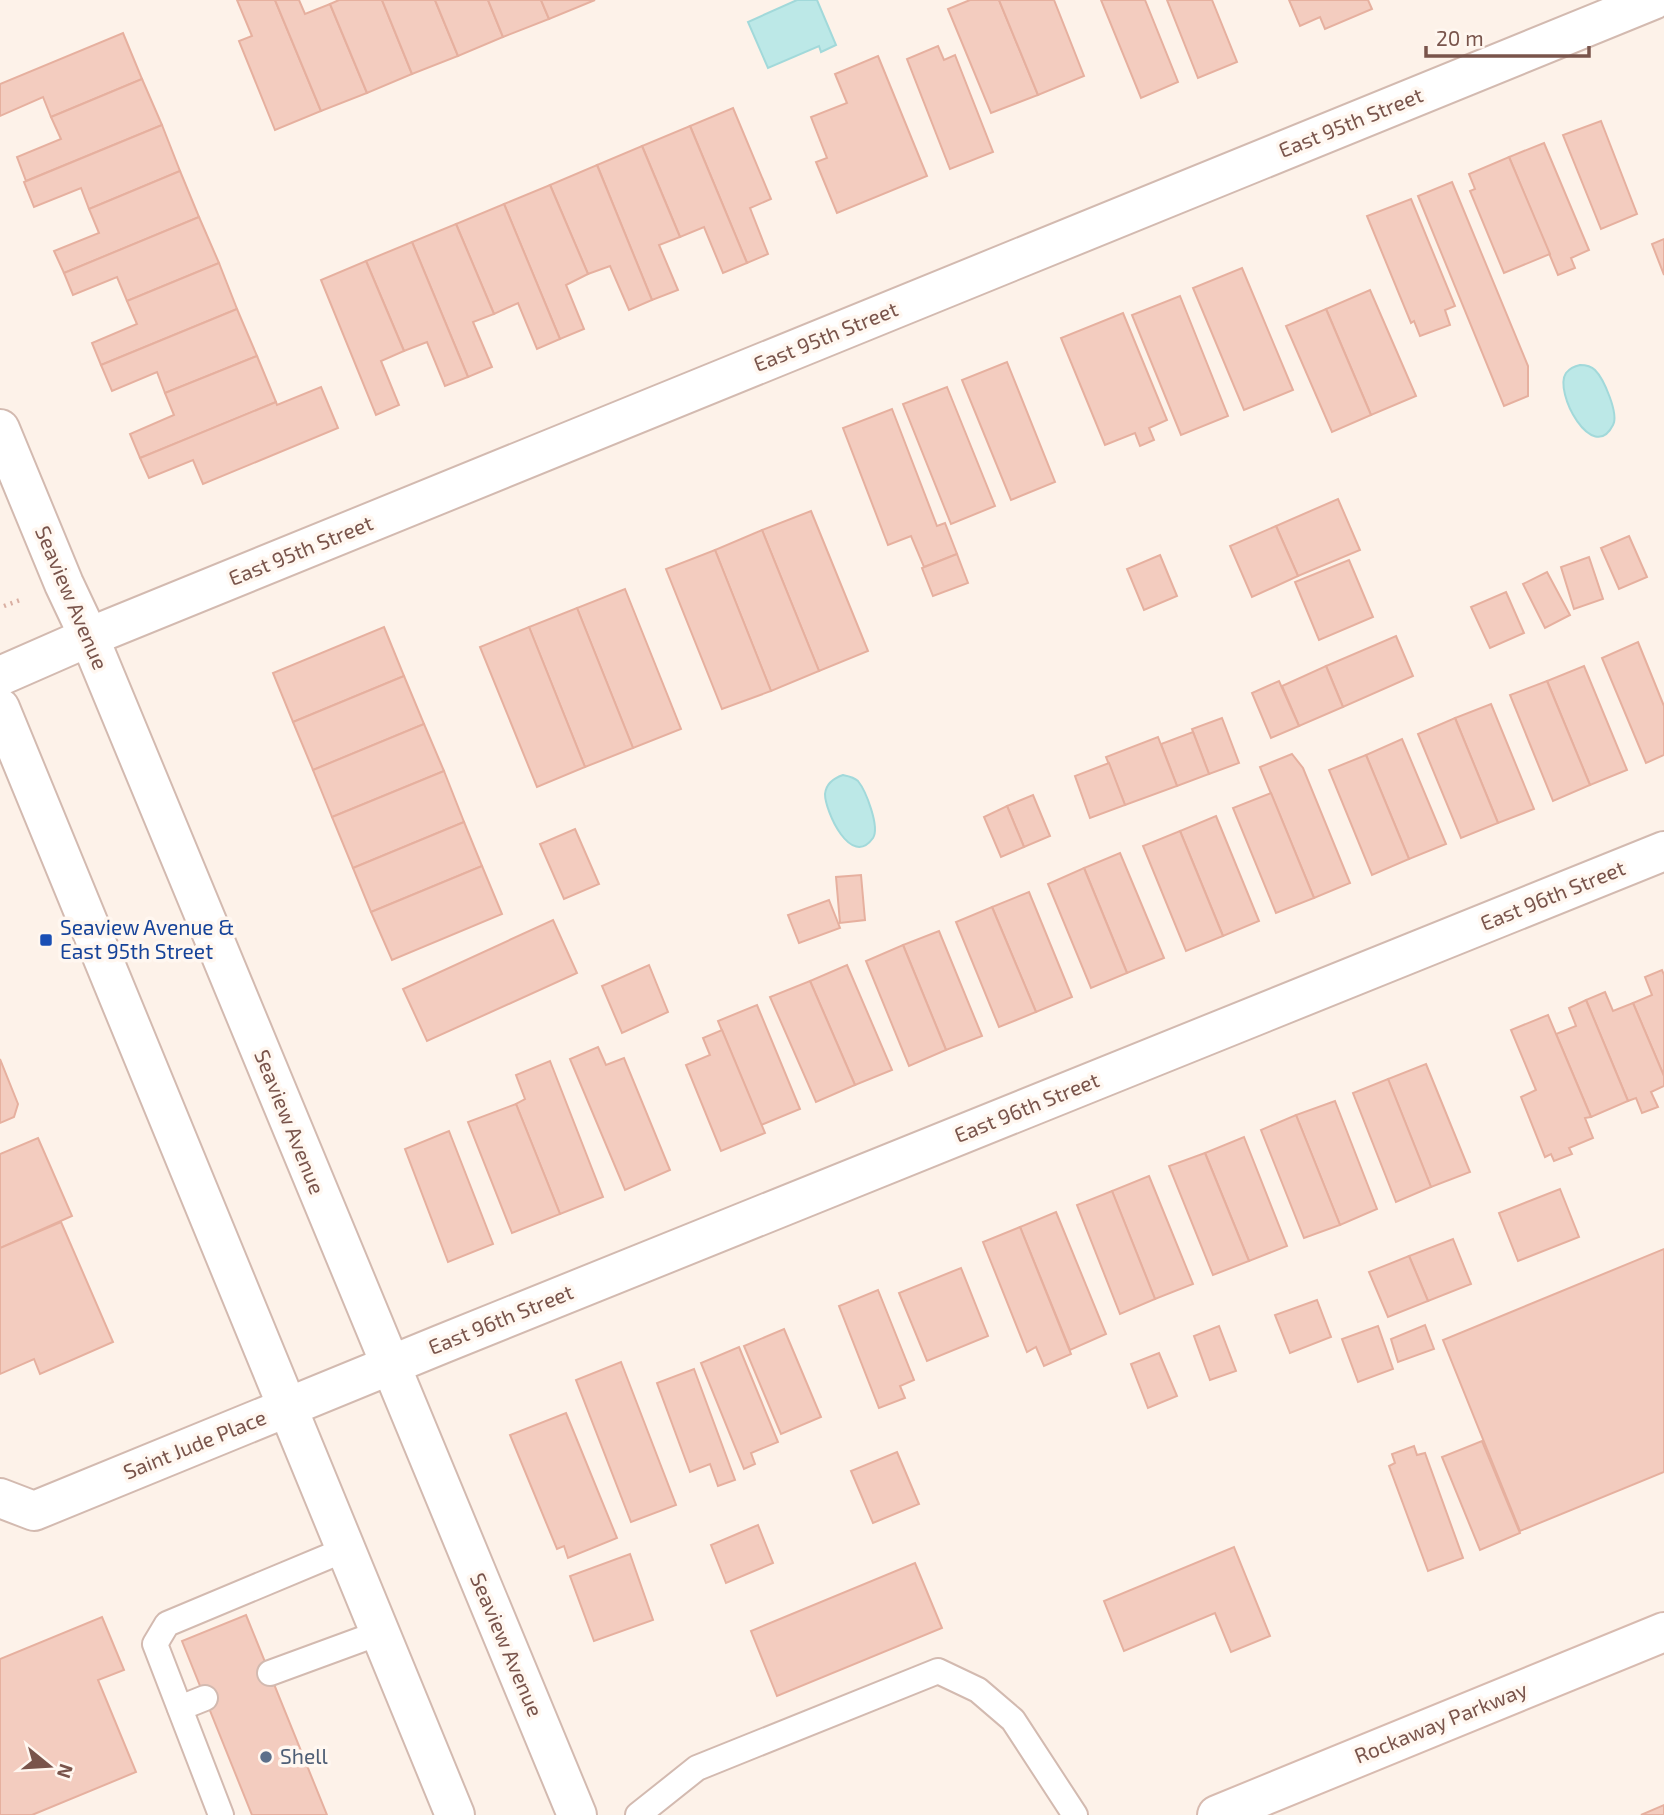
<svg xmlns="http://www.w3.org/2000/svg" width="1664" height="1815" viewBox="0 0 1664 1815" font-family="'Exo 2',sans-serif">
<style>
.water{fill:#bce8e7;stroke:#a2d9da;stroke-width:2}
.building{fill:#f3ccbf;stroke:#e6b09f;stroke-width:2}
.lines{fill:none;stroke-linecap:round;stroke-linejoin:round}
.service-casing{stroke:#d3bab0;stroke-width:28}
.minor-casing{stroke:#d3bab0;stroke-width:42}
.tertiary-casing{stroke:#d3bab0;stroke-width:42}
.secondary-casing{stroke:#d8bbb0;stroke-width:42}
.path{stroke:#d9afa2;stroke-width:4.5;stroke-dasharray:2 5;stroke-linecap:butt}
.service{stroke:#fff;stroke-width:24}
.minor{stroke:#fff;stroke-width:38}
.tertiary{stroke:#fff;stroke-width:38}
.secondary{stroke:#fff;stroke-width:38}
.transit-dot{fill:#1a4fb4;stroke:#fff7f0;stroke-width:2.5}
.service-dot{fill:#5c6f8a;stroke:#fff7f0;stroke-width:2.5}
.labels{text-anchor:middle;stroke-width:7;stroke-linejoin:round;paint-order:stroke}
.street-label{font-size:21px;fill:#79544b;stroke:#fff7f0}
.transit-label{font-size:21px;fill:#164399;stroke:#fff7f0;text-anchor:start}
.service-label{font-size:21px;fill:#4e5e75;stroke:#fff7f0;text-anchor:start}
</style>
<rect width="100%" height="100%" fill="#fdf2e9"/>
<g class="water">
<polygon points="797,0 817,0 836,45 821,52 819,46 768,68 748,22"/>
<path d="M1580,365C1586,365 1591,366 1595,370C1604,379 1619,414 1613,425C1593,465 1553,392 1566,373C1570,368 1575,366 1580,365Z"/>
<path d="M843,775C848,776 854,777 858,781C866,791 880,827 873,838C851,869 825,811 825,794C826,784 834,778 843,775Z"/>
</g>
<g class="building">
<polygon points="237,0 275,0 321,111 275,130 239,41 252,36"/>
<polygon points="275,0 299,0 305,14 330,4 367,93 321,111"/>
<polygon points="339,0 382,0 412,74 367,93 330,4"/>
<polygon points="382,0 435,0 458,56 412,74"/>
<polygon points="435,0 488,0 503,37 458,56"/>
<polygon points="488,0 541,0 549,19 503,37"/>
<polygon points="541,0 595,0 549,19"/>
<polygon points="970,0 999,0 1038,95 991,113 948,9"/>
<polygon points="999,0 1054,0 1084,76 1038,95"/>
<polygon points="1101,0 1145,0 1178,82 1141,98"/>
<polygon points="1167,0 1212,0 1237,62 1198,78"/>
<polygon points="1289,0 1368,0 1372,9 1325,29 1320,17 1300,26"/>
<polygon points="123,33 142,79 51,117 43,97 0,116 0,84"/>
<polygon points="938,46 944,60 955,55 993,152 950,169 907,59"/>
<polygon points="878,56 927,176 837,213 816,162 827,158 811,117 847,103 835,74"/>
<polygon points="142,79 162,125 26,181 17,157 61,139 51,117"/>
<polygon points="733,108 771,199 750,208 768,254 747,263 690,126"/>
<polygon points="1601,121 1637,214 1601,229 1563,135"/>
<polygon points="162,125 180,171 89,209 81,188 34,207 24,182"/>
<polygon points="690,126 747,263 723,273 704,227 680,237 642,146"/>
<polygon points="1544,143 1589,250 1571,258 1575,268 1558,275 1509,157"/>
<polygon points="642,146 680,237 659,245 678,290 652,300 597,165"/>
<polygon points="1509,157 1550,254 1504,273 1470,191 1475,189 1469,174"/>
<polygon points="597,165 652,300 629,310 610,266 588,274 550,185"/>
<polygon points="180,171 199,217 64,273 54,251 99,233 89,209"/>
<polygon points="1452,182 1528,366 1528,396 1504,406 1418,196"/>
<polygon points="550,185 588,274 566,285 584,329 560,339 504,204"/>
<polygon points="1411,199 1455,306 1445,310 1450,325 1420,336 1414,321 1411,323 1367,216"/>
<polygon points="504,204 560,339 537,349 518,303 494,314 456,224"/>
<polygon points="199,217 219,263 127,301 117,277 73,295 64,273"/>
<polygon points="456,224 494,314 473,322 492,367 468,377 412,242"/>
<polygon points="1664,239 1664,275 1652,244"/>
<polygon points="412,242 468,377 445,386 427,342 404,351 366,261"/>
<polygon points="366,261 404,351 381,361 399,405 376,415 321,280"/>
<polygon points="219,263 237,309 101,365 92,343 137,324 127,301"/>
<polygon points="1242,268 1293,390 1244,410 1193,288"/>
<polygon points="1370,290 1416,396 1371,415 1326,309"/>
<polygon points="1180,296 1228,416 1181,435 1132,315"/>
<polygon points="237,309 257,356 165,393 157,372 112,391 101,365"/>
<polygon points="1326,309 1371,415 1332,432 1286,326"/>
<polygon points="1123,313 1167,420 1149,428 1154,440 1140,446 1135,433 1105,445 1061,338"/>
<polygon points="257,356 276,402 140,458 130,434 174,415 165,393"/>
<polygon points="1007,362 1055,482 1011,500 962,380"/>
<polygon points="321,387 338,428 203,484 193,460 149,478 140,458 276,402 277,405"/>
<polygon points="947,387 995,506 951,524 903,404"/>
<polygon points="892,409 937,526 945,523 957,554 924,567 911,536 888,545 843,428"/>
<polygon points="1338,499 1360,550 1298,576 1276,526"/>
<polygon points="811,511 868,651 819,671 762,530"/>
<polygon points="1276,526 1298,576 1252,597 1230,546"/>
<polygon points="762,530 819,671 771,691 715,550"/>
<polygon points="1629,536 1647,577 1619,589 1601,548"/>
<polygon points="715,550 771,691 722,709 666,569"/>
<polygon points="957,554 968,583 933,596 922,568"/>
<polygon points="1160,555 1177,596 1144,610 1127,569"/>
<polygon points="1589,557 1603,599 1574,609 1561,567"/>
<polygon points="1349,560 1373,617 1319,640 1295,582"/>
<polygon points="1547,572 1570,615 1545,628 1523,584"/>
<polygon points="625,589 681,729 633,748 577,608"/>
<polygon points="1506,592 1524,633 1490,648 1471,607"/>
<polygon points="577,608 633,748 585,767 529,627"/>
<polygon points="384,627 404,676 293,722 273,673"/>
<polygon points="529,627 585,767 537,787 480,647"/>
<polygon points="1396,636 1413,676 1343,707 1326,666"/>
<polygon points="1638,642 1664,706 1664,755 1646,763 1602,658"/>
<polygon points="1326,666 1343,707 1299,726 1282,686"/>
<polygon points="1584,666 1627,770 1590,785 1547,681"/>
<polygon points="404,676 424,724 313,770 293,722"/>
<polygon points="1279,681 1299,726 1271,738 1252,693"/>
<polygon points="1547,681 1590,785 1553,801 1510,695"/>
<polygon points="1491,704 1534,809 1498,823 1455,718"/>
<polygon points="1222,718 1239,763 1209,774 1192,729"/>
<polygon points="1455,718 1498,823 1461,838 1418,734"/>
<polygon points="424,724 444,771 332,817 313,770"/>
<polygon points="1193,732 1209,774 1177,786 1161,744"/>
<polygon points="1158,737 1177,786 1125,805 1106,757"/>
<polygon points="1402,739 1446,844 1409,859 1366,755"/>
<polygon points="1292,754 1303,768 1350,883 1314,898 1260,767"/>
<polygon points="1366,755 1409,859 1372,875 1329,770"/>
<polygon points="1109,763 1125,805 1090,818 1075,776"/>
<polygon points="444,771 464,822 353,868 332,817"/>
<polygon points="1271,793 1314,898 1276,913 1233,808"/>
<polygon points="1033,795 1050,836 1024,847 1007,806"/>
<polygon points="1007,806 1024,847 1001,857 984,817"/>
<polygon points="1216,816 1259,921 1223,936 1180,831"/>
<polygon points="464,822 482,866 371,912 353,868"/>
<polygon points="575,829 599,884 564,899 540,844"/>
<polygon points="1180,831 1223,936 1186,951 1143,846"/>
<polygon points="1120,853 1164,958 1127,973 1084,868"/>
<polygon points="482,866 502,914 392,960 371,912"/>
<polygon points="1084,868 1127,973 1091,988 1048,884"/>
<polygon points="861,875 865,920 840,923 836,877"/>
<polygon points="1029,892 1072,997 1036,1012 992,907"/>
<polygon points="829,900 840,928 799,943 788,915"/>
<polygon points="992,907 1036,1012 999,1027 956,922"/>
<polygon points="553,920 577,973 427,1041 403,989"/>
<polygon points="939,931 982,1036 946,1050 903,945"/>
<polygon points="903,945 946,1050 909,1066 866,961"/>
<polygon points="649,965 668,1012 622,1033 602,986"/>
<polygon points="847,965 892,1070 855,1085 810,981"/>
<polygon points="1662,970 1664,975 1664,1076 1633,1003 1652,995 1645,977"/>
<polygon points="810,981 855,1085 816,1102 770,997"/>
<polygon points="1605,992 1613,1011 1633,1003 1664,1076 1664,1086 1651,1092 1658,1107 1642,1113 1636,1098 1628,1101 1586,1000"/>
<polygon points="1586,1000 1628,1101 1591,1117 1556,1034 1576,1026 1569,1008"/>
<polygon points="757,1005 800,1109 761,1125 718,1021"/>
<polygon points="1548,1015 1591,1117 1585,1118 1593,1138 1569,1148 1572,1154 1554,1161 1551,1154 1545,1157 1521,1097 1536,1090 1511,1030"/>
<polygon points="722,1030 765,1133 721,1151 686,1065 710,1055 703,1038"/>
<polygon points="598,1047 606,1065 624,1058 670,1170 625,1190 570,1059"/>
<polygon points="0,1059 18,1104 14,1117 0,1123"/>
<polygon points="550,1061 603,1197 560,1214 516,1104 525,1099 516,1075"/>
<polygon points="1426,1064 1470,1172 1431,1187 1388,1079"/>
<polygon points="1388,1079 1431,1187 1396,1202 1353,1093"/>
<polygon points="1335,1101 1377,1209 1340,1225 1296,1115"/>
<polygon points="516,1104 560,1214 512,1233 468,1122"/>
<polygon points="1296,1115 1340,1225 1304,1238 1261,1130"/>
<polygon points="449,1131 493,1244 448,1262 405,1149"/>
<polygon points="1244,1137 1287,1246 1249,1261 1205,1153"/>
<polygon points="38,1138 72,1216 0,1248 0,1154"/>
<polygon points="1205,1153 1249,1261 1213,1275 1169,1166"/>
<polygon points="1149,1176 1193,1284 1155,1299 1112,1191"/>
<polygon points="1560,1189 1579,1237 1518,1261 1499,1213"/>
<polygon points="1112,1191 1155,1299 1120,1314 1077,1205"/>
<polygon points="1056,1212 1106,1334 1070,1350 1020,1227"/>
<polygon points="61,1222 113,1342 40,1374 34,1359 0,1374 0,1248"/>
<polygon points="1020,1227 1071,1354 1044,1366 1036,1347 1027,1352 983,1242"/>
<polygon points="1453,1239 1471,1284 1428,1301 1409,1256"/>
<polygon points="1664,1249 1664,1472 1520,1531 1443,1340"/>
<polygon points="1409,1256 1428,1301 1388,1317 1369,1272"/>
<polygon points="961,1268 988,1336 927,1361 899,1293"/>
<polygon points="878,1290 914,1380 900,1386 905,1398 879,1408 839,1306"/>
<polygon points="1317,1300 1331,1337 1290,1353 1275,1315"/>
<polygon points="1425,1325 1434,1349 1398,1362 1391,1339"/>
<polygon points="1219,1326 1236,1371 1210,1380 1194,1336"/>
<polygon points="1378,1326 1393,1369 1358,1382 1342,1339"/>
<polygon points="784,1329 821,1417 781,1434 744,1346"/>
<polygon points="739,1347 778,1442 751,1453 755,1464 744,1469 701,1363"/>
<polygon points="1159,1353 1177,1396 1148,1408 1131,1364"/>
<polygon points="621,1362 676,1505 631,1522 576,1380"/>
<polygon points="694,1369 735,1480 718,1486 710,1464 690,1472 657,1383"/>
<polygon points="566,1413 617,1538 568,1558 564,1546 557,1549 510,1435"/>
<polygon points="1482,1441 1520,1533 1480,1550 1442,1457"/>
<polygon points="1414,1446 1417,1455 1425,1453 1463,1558 1428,1571 1389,1466 1395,1463 1392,1454"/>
<polygon points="897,1452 919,1504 873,1523 851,1471"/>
<polygon points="758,1525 773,1563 726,1583 711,1545"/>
<polygon points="1234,1547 1270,1636 1231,1652 1215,1613 1124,1651 1104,1601"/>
<polygon points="630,1554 653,1620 594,1641 570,1576"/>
<polygon points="915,1563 942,1628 777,1696 751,1631"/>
<polygon points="246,1615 327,1815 252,1815 182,1641"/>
<polygon points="102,1617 124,1670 98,1680 136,1772 32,1815 0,1815 0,1659"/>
<polygon points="1664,1805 1664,1815 1641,1815"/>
</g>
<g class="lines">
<defs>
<g id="service">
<polyline points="270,1673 379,1633"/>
<polyline points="180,1708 205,1698"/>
<polyline points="221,1815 155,1644 167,1624 344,1550"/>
<polyline points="638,1815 697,1768 938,1671 978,1690 1013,1720 1075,1815"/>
</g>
<g id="minor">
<polyline points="0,676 89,637 1653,0"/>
<polyline points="0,1498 34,1511 442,1344 1664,851"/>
</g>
<g id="tertiary">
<polyline points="0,429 64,584 89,637 577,1815"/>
<polyline points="0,708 455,1815"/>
</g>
<polyline id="secondary" points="1217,1815 1664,1632"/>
</defs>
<use href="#service" class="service-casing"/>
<use href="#minor" class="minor-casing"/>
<use href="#tertiary" class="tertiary-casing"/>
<use href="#secondary" class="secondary-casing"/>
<polyline class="path" points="4,606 20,600"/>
<use href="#service" class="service"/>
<use href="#minor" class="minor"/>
<use href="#tertiary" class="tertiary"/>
<use href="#secondary" class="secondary"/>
</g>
<rect class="transit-dot" x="39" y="933" width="14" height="14" rx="3.5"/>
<circle class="service-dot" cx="266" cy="1757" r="7"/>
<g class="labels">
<g class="street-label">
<text transform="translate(1351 123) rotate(-22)" y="7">East 95th Street</text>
<text transform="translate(826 337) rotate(-22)" y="7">East 95th Street</text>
<text transform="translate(301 551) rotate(-22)" y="7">East 95th Street</text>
<text transform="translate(71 598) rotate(67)" y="7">Seaview Avenue</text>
<text transform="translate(1553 896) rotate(-22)" y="7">East 96th Street</text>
<text transform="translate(1027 1108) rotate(-22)" y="7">East 96th Street</text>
<text transform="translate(289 1122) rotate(68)" y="7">Seaview Avenue</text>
<text transform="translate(501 1320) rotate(-22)" y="7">East 96th Street</text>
<text transform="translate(195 1445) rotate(-22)" y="7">Saint Jude Place</text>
<text transform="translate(506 1645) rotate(67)" y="7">Seaview Avenue</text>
<text transform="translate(1441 1723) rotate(-22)" y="7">Rockaway Parkway</text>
</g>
<g class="transit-label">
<text x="60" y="935">Seaview Avenue &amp;<tspan x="60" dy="24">East 95th Street</tspan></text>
</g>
<g class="service-label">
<text x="280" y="1764">Shell</text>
</g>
</g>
<g transform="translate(49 1766) rotate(108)" stroke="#fff7f0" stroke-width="5" paint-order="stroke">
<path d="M0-5L12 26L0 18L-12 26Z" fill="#79544b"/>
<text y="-10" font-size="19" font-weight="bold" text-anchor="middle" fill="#79544b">N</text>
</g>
<path d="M1426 46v10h163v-10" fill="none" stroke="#79544b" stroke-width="3.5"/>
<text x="1436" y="46" font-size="21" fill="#79544b" stroke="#fff7f0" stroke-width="5" paint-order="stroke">20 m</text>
</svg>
